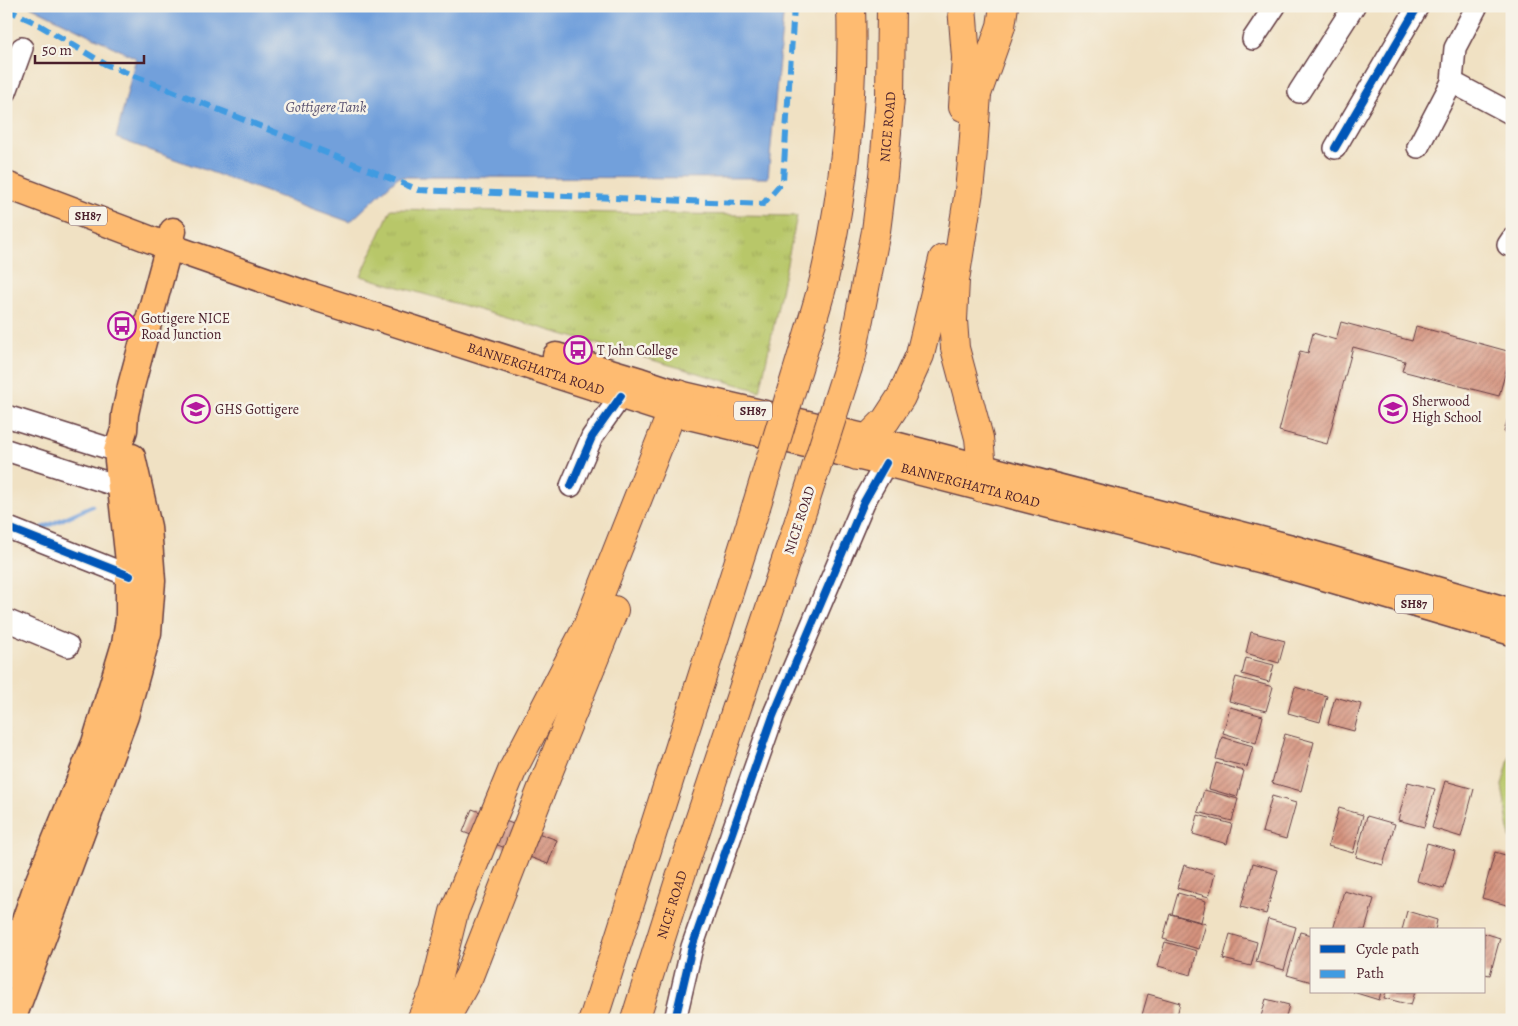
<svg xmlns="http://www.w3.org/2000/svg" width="1518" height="1026" viewBox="0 0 1518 1026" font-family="Alegreya,serif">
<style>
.grass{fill:url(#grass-tufts);stroke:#81734a}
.green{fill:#b8c769;stroke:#81734a}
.water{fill:#72a0db;stroke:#5e6083}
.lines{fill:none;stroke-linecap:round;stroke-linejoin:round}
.stream{stroke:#72a0db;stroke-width:4.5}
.building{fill:url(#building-hatch)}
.minor-casing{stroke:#633c42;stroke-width:24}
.major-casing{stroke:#633c42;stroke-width:29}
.highway-casing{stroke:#633c42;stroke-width:30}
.minor{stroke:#fff;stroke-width:21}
.major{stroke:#febb71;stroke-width:26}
.highway{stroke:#febb71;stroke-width:28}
.highway-bridge-casing{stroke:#633c42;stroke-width:30;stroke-linecap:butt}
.highway-bridge{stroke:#febb71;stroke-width:28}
.quiet{stroke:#409be1;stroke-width:6;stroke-dasharray:12 6;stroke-linecap:butt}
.cycleway-casing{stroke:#f7f3e8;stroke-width:11}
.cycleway{stroke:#0057b8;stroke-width:8}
.labels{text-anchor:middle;stroke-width:5;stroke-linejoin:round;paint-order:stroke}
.shield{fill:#f7f3e8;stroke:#7e5f64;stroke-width:1}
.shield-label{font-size:12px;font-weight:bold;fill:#4a1f2b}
.street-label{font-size:14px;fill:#4a1f2b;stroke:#f7f3e8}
.poi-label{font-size:14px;fill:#4a1f2b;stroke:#f7f3e8;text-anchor:start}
.water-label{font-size:15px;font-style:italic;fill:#5a5371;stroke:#f7f3e8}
</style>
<defs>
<pattern id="grass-tufts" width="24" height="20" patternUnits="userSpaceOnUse" patternTransform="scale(1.25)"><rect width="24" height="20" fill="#b8c769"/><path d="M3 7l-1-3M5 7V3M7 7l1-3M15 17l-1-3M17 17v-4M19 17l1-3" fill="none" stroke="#a0aa5b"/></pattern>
<pattern id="building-hatch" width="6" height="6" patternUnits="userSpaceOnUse" patternTransform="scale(1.25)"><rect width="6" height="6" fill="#d5937e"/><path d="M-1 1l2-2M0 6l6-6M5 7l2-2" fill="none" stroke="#af7767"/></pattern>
</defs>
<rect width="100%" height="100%" fill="#f7f3e8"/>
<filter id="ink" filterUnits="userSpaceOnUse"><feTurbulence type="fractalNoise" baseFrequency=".02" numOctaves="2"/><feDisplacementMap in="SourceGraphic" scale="10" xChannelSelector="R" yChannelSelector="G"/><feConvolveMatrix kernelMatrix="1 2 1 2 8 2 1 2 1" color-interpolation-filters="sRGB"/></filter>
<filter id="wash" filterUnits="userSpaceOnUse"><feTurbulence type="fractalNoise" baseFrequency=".0096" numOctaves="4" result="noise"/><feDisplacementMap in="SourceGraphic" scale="20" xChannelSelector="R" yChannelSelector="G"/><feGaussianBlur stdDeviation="1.12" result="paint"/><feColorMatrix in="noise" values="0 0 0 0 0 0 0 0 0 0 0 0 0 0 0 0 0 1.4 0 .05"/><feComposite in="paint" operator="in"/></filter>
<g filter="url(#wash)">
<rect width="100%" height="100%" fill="#f0e1c3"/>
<polygon class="grass" points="391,209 797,216 760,391 361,276"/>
<polygon class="green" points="1512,748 1512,840 1510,837 1502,785"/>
<polygon class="water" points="30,6 784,6 768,178 398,177 350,222 116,138 136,58"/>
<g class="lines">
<polyline class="stream" points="36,531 92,506"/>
</g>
<g id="blocks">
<g class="building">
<polygon points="1341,322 1412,341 1416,326 1511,352 1499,396 1402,371 1405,361 1353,347 1327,444 1279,431 1300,351 1308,353 1313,333 1336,340"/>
<polygon points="1511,406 1512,406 1512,434 1504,432"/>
<polygon points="1251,632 1285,641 1279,663 1246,653"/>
<polygon points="1246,658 1274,665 1269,682 1242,674"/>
<polygon points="1236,677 1273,687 1266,711 1229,701"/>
<polygon points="1295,687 1327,696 1320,722 1288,713"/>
<polygon points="1335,697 1361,704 1354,731 1328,724"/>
<polygon points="1230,707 1263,716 1256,743 1223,733"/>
<polygon points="1285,734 1314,742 1301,791 1272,783"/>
<polygon points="1222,737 1253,746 1247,767 1216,759"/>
<polygon points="1216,763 1244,771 1237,797 1209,789"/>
<polygon points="1445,781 1474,789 1461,837 1432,828"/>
<polygon points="1408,782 1435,789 1424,827 1398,820"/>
<polygon points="1204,790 1238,799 1232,821 1198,812"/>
<polygon points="1272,796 1296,803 1286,839 1262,832"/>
<polygon points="1339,808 1363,815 1353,853 1328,846"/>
<polygon points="472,809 557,840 548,864 463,832"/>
<polygon points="1198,815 1232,824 1227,844 1193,834"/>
<polygon points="1367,816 1395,824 1383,865 1356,857"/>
<polygon points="1427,843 1455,851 1444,889 1417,881"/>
<polygon points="1495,852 1512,857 1512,900 1510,906 1482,898"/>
<polygon points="1253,863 1278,870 1266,914 1241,907"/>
<polygon points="1184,865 1215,874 1209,897 1177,888"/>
<polygon points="1344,891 1374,899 1365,930 1333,930"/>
<polygon points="1178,893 1206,901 1201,922 1172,914"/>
<polygon points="1407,911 1437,920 1435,930 1402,930"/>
<polygon points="1170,914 1206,924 1199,949 1163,939"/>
<polygon points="1268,919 1296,927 1284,970 1256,962"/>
<polygon points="1300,932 1312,935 1312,982 1287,975"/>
<polygon points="1484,933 1500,938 1490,975 1484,974"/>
<polygon points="1230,934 1257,942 1251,966 1223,959"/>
<polygon points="1165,942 1197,951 1191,975 1158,966"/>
<polygon points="1353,992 1381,992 1379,1000"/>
<polygon points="1386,992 1415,992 1411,1005 1384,998"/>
<polygon points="1148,994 1180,1003 1176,1020 1157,1020 1142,1015"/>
<polygon points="1266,999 1289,1005 1285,1020 1260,1020"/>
</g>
</g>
</g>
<g filter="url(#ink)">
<use href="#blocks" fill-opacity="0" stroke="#633c42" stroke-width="1"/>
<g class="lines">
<defs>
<g id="minor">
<polyline points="1253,39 1275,6"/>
<polyline points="1452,82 1512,114"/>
<polyline points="6,92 22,48"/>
<polyline points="1299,92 1354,6"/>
<polyline points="1418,147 1452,82 1455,48 1477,6"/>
<polyline points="1335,148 1418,6"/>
<polyline points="1508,245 1512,239"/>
<polyline points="6,416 117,451 132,458"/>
<polyline points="6,450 121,487"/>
<polyline points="571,486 592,437 621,396"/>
<polyline points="6,527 130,576"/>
<polyline points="6,620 68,646"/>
<polyline points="675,1020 692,947 773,716 864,502 886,463"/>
</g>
<g id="major">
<path id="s1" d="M6,185L170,247L305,294L672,412L886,463L1283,565L1512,632"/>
<polyline points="556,356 640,381 679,394 868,438 1288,547 1512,612"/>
<polyline points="6,976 38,883 95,743 125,644 129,619 129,562 117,451 124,430 125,414 131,386 173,231"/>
<polyline points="12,1020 125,716 148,633 152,581 148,527 132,457"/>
</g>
<g id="highway">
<polyline points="962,6 966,58 963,107"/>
<path d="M806,342C812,321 819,300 824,279C844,190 854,97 851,6"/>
<path id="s2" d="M852,355L876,231L883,176L890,98L891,6"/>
<polyline points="857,456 868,438 886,420 901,397 920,355 943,259"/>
<polyline points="982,488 982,468 979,438 955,348 953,320 955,280 969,191 973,151 977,94 1001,26 1004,6"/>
<polyline points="421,1020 434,992 454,912 512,771 587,627 679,394"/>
<polyline points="445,1020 469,976 542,788 614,610"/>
<polyline points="593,1020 756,507"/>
<path id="s3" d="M635,1020L679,881L799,521"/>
</g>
</defs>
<use href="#minor" class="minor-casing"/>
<use href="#major" class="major-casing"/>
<use href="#highway" class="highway-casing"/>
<use href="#minor" class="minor"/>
<use href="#major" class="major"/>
<use href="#highway" class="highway"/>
<defs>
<g id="highway-bridge">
<polyline points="756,507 806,342"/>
<polyline points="799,521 852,355"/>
</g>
</defs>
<use href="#highway-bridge" class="highway-bridge-casing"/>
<use href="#highway-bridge" class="highway-bridge"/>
<polyline class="quiet" points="6,9 34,22 105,64 419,190 763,204 783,181 794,6"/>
<defs>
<g id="cycleway">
<polyline points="1335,148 1418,6"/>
<polyline points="571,486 592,437 621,396"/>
<polyline points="6,527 130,576"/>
<polyline points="675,1020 692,947 773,716 864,502 886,463"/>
</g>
</defs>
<use href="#cycleway" class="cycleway-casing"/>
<use href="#cycleway" class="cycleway"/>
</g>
</g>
<defs>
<symbol id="bus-ring" viewBox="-11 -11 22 22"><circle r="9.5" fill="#f7f3e8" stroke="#b5179e" stroke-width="1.5"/><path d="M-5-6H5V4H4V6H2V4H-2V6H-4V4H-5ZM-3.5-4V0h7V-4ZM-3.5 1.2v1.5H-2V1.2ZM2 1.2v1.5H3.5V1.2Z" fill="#b5179e"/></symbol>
<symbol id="school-ring" viewBox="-11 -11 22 22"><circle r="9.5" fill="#f7f3e8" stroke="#b5179e" stroke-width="1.5"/><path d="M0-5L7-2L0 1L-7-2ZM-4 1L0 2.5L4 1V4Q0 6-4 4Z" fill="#b5179e"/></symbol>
</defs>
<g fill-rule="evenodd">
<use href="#bus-ring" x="106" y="310" width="32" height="32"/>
<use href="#bus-ring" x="562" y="334" width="32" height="32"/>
<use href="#school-ring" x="180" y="393" width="32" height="32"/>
<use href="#school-ring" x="1377" y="393" width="32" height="32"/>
</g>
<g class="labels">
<g class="shield">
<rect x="69" y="206.5" width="38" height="19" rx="4"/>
<rect x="734" y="401.5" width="38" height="19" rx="4"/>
<rect x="1395" y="594.5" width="38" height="19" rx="4"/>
</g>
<g class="shield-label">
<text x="88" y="220">SH87</text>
<text x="753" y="415">SH87</text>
<text x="1414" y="608">SH87</text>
</g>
<g class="street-label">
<text dy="5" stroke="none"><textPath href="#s2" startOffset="231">NICE ROAD</textPath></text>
<text dy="5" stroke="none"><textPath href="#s1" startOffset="561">BANNERGHATTA ROAD</textPath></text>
<text dy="5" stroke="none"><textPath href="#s1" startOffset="1011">BANNERGHATTA ROAD</textPath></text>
<text transform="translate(799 520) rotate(-72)" y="5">NICE ROAD</text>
<text dy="5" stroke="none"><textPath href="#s3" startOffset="121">NICE ROAD</textPath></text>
</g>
<g class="poi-label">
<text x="141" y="323">Gottigere NICE<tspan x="141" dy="16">Road Junction</tspan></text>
<text x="597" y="355">T John College</text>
<text x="1412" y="406">Sherwood<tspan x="1412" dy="16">High School</tspan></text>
<text x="215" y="414">GHS Gottigere</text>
</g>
<g class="water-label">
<text x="326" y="112">Gottigere Tank</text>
</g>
</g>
<rect width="1518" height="1026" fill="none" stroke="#f7f3e8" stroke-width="25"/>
<rect x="1310" y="928" width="175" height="65" fill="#f7f3e8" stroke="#b29e9c"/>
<rect x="1320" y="945" width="25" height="8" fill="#0057b8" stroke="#b29e9c"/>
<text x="1356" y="954" font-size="15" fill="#4a1f2b">Cycle path</text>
<rect x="1320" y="970" width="25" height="8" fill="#409be1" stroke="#b29e9c"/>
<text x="1356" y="978" font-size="15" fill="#4a1f2b">Path</text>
<path d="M35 55v8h109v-8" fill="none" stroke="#4a1f2b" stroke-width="2.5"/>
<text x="42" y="55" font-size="15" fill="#4a1f2b" stroke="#f7f3e8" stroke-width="4" paint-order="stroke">50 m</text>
</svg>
